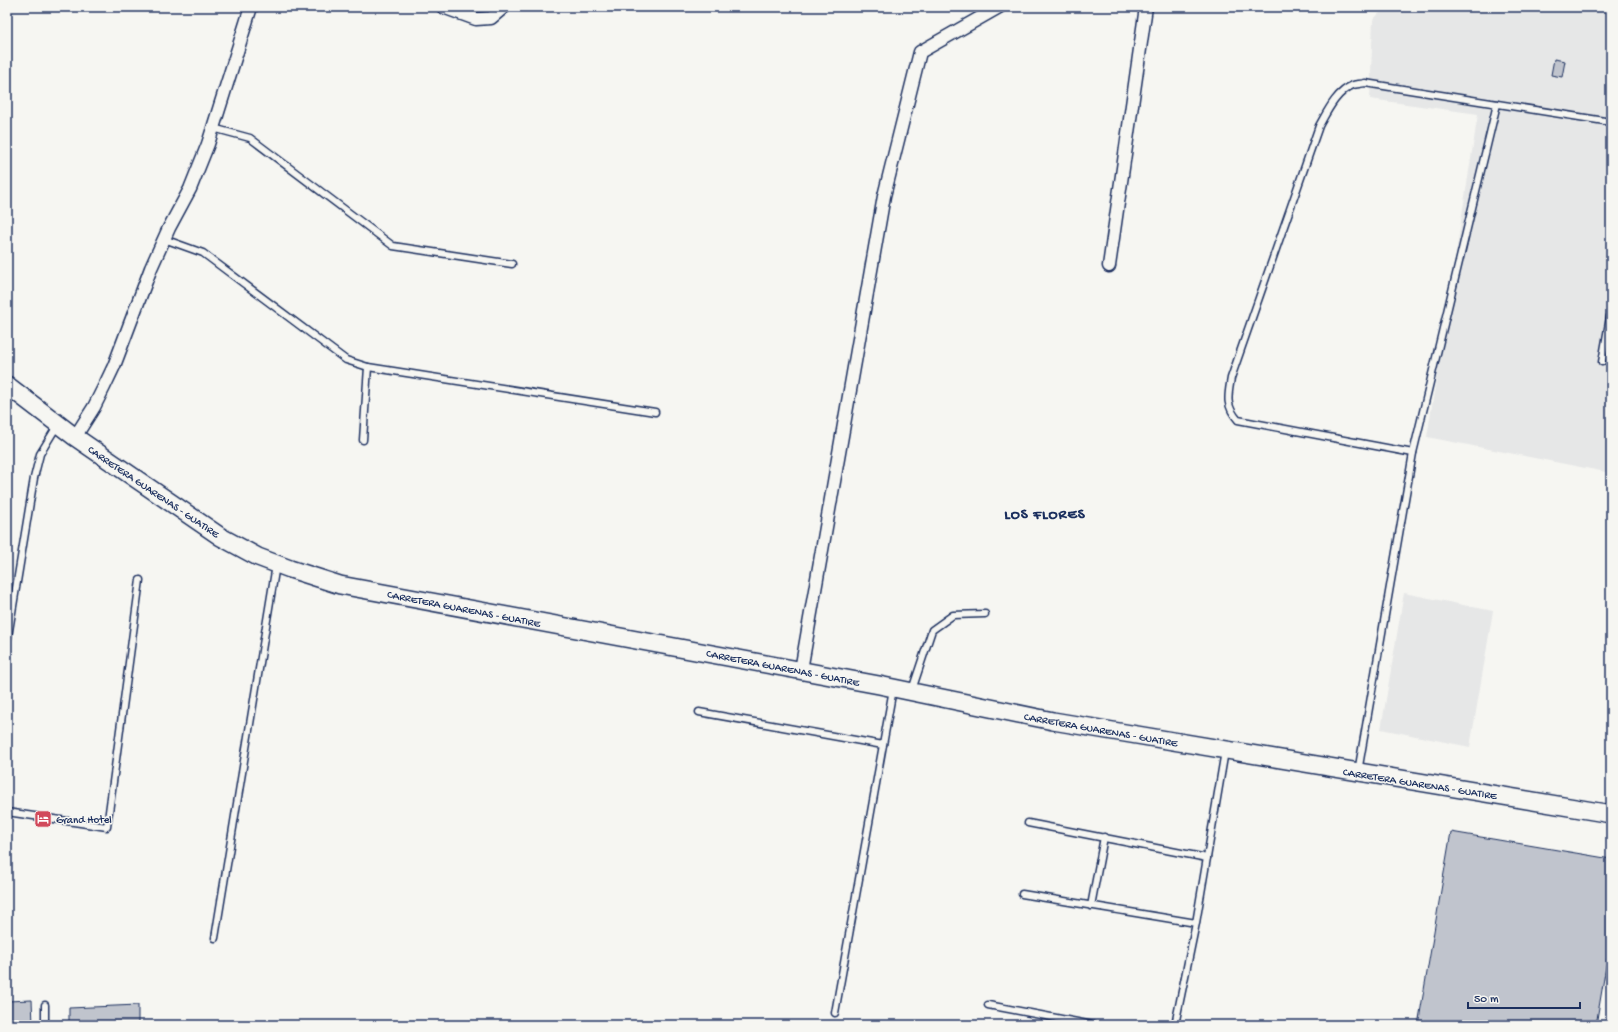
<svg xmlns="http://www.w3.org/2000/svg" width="1618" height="1032" viewBox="0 0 1618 1032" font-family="'Gochi Hand',sans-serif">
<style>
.built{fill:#e6e7e7}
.building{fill:#c0c4cd;stroke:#1b2f5e}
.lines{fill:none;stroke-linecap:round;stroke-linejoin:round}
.service-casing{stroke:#1b2f5e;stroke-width:9}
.minor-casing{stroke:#1b2f5e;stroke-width:15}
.secondary-casing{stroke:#1b2f5e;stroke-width:20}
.service{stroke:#f6f6f2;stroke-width:6}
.minor{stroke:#f6f6f2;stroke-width:12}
.secondary{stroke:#f6f6f2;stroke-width:17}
.labels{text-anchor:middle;stroke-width:3;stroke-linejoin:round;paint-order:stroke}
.street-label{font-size:11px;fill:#1b2f5e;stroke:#f6f6f2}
.poi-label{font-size:11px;fill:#1b2f5e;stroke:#f6f6f2;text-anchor:start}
.district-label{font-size:15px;font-weight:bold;letter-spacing:1px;fill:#1b2f5e;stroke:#f6f6f2}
</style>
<rect width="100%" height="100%" fill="#f6f6f2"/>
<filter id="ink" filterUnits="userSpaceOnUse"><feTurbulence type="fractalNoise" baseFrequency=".025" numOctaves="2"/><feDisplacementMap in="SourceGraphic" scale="8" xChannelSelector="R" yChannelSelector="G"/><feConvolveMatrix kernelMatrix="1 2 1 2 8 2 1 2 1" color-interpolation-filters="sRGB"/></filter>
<g filter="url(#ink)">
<g class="built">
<polygon points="1385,7 1611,7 1611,473 1427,437 1478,114 1370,99 1373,20"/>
<polygon points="1404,593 1493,611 1470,747 1381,729"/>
</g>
<g class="building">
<polygon points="1554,59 1565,61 1562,77 1551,75"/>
<polygon points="1451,832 1611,859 1611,937 1596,1025 1418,1025"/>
<polygon points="32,1000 33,1025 7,1025 7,1001"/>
<polygon points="138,1005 138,1025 69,1025 69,1008"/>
</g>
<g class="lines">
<defs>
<g id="service">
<polyline points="213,128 250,138 393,246 512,264"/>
<polyline points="164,239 203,253 346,360 368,367 655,412"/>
<polyline points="1602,362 1611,311"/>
<polyline points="363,440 368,367"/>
<path d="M1413,453L1238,420C1225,405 1228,396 1231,378L1319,126C1327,112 1336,92 1353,85C1356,84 1361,84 1365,83L1611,122"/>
<polyline points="7,643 34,478 40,454 57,426"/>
<polyline points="912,690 932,630 953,615 985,614"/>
<polyline points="699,712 883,745"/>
<polyline points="1358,772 1413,453 1497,104"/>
<polyline points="7,812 107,827 140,580"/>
<polyline points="1028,823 1207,858"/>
<polyline points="1022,894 1196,923"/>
<polyline points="1091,906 1104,837"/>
<polyline points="215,938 276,565"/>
<polyline points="45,1005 45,1025"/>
<polyline points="988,1005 1093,1025"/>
<polyline points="835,1013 893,689"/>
<polyline points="1175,1025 1196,923 1225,751"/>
</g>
<g id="minor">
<polyline points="443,7 476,19 491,18 504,7"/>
<polyline points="1109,266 1146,7"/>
<polyline points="75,437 94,407 104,387 114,366 151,268 169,228 190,189 208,144 251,7"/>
<polyline points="801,670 884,196 920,52 999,7"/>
</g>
<polyline id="secondary" points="7,385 75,437 221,537 258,557 290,569 340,585 879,685 1053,721 1611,814"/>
</defs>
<use href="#service" class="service-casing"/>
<use href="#minor" class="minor-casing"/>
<use href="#secondary" class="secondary-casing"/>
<use href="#service" class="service"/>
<use href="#minor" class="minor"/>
<use href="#secondary" class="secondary"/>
</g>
</g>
<defs>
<symbol id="hotel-square" viewBox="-11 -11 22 22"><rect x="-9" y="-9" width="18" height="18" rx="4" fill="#d1495b" stroke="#f6f6f2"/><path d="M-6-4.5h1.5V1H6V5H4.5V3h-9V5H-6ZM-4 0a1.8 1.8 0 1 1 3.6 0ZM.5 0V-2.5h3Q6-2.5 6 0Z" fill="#fff"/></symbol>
</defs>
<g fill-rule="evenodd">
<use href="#hotel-square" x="33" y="809" width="20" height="20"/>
</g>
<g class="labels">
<g class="street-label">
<text transform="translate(154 491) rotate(34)" y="4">CARRETERA GUARENAS - GUATIRE</text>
<text transform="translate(464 608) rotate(11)" y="4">CARRETERA GUARENAS - GUATIRE</text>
<text transform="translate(783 667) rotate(11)" y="4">CARRETERA GUARENAS - GUATIRE</text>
<text transform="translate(1101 729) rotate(10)" y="4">CARRETERA GUARENAS - GUATIRE</text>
<text transform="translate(1420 783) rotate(9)" y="4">CARRETERA GUARENAS - GUATIRE</text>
</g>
<g class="poi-label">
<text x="56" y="823">Grand Hotel</text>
</g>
<g class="district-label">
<text x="1045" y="518">LOS FLORES</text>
</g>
</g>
<rect width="1618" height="1032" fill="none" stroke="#f6f6f2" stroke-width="24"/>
<rect x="12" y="12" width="1594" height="1008" fill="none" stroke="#1b2f5e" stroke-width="1.5" filter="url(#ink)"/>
<path d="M1468 1002v6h112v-6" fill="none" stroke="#1b2f5e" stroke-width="2"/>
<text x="1474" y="1002" font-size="12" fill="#1b2f5e" stroke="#f6f6f2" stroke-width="3" paint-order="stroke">50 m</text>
</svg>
